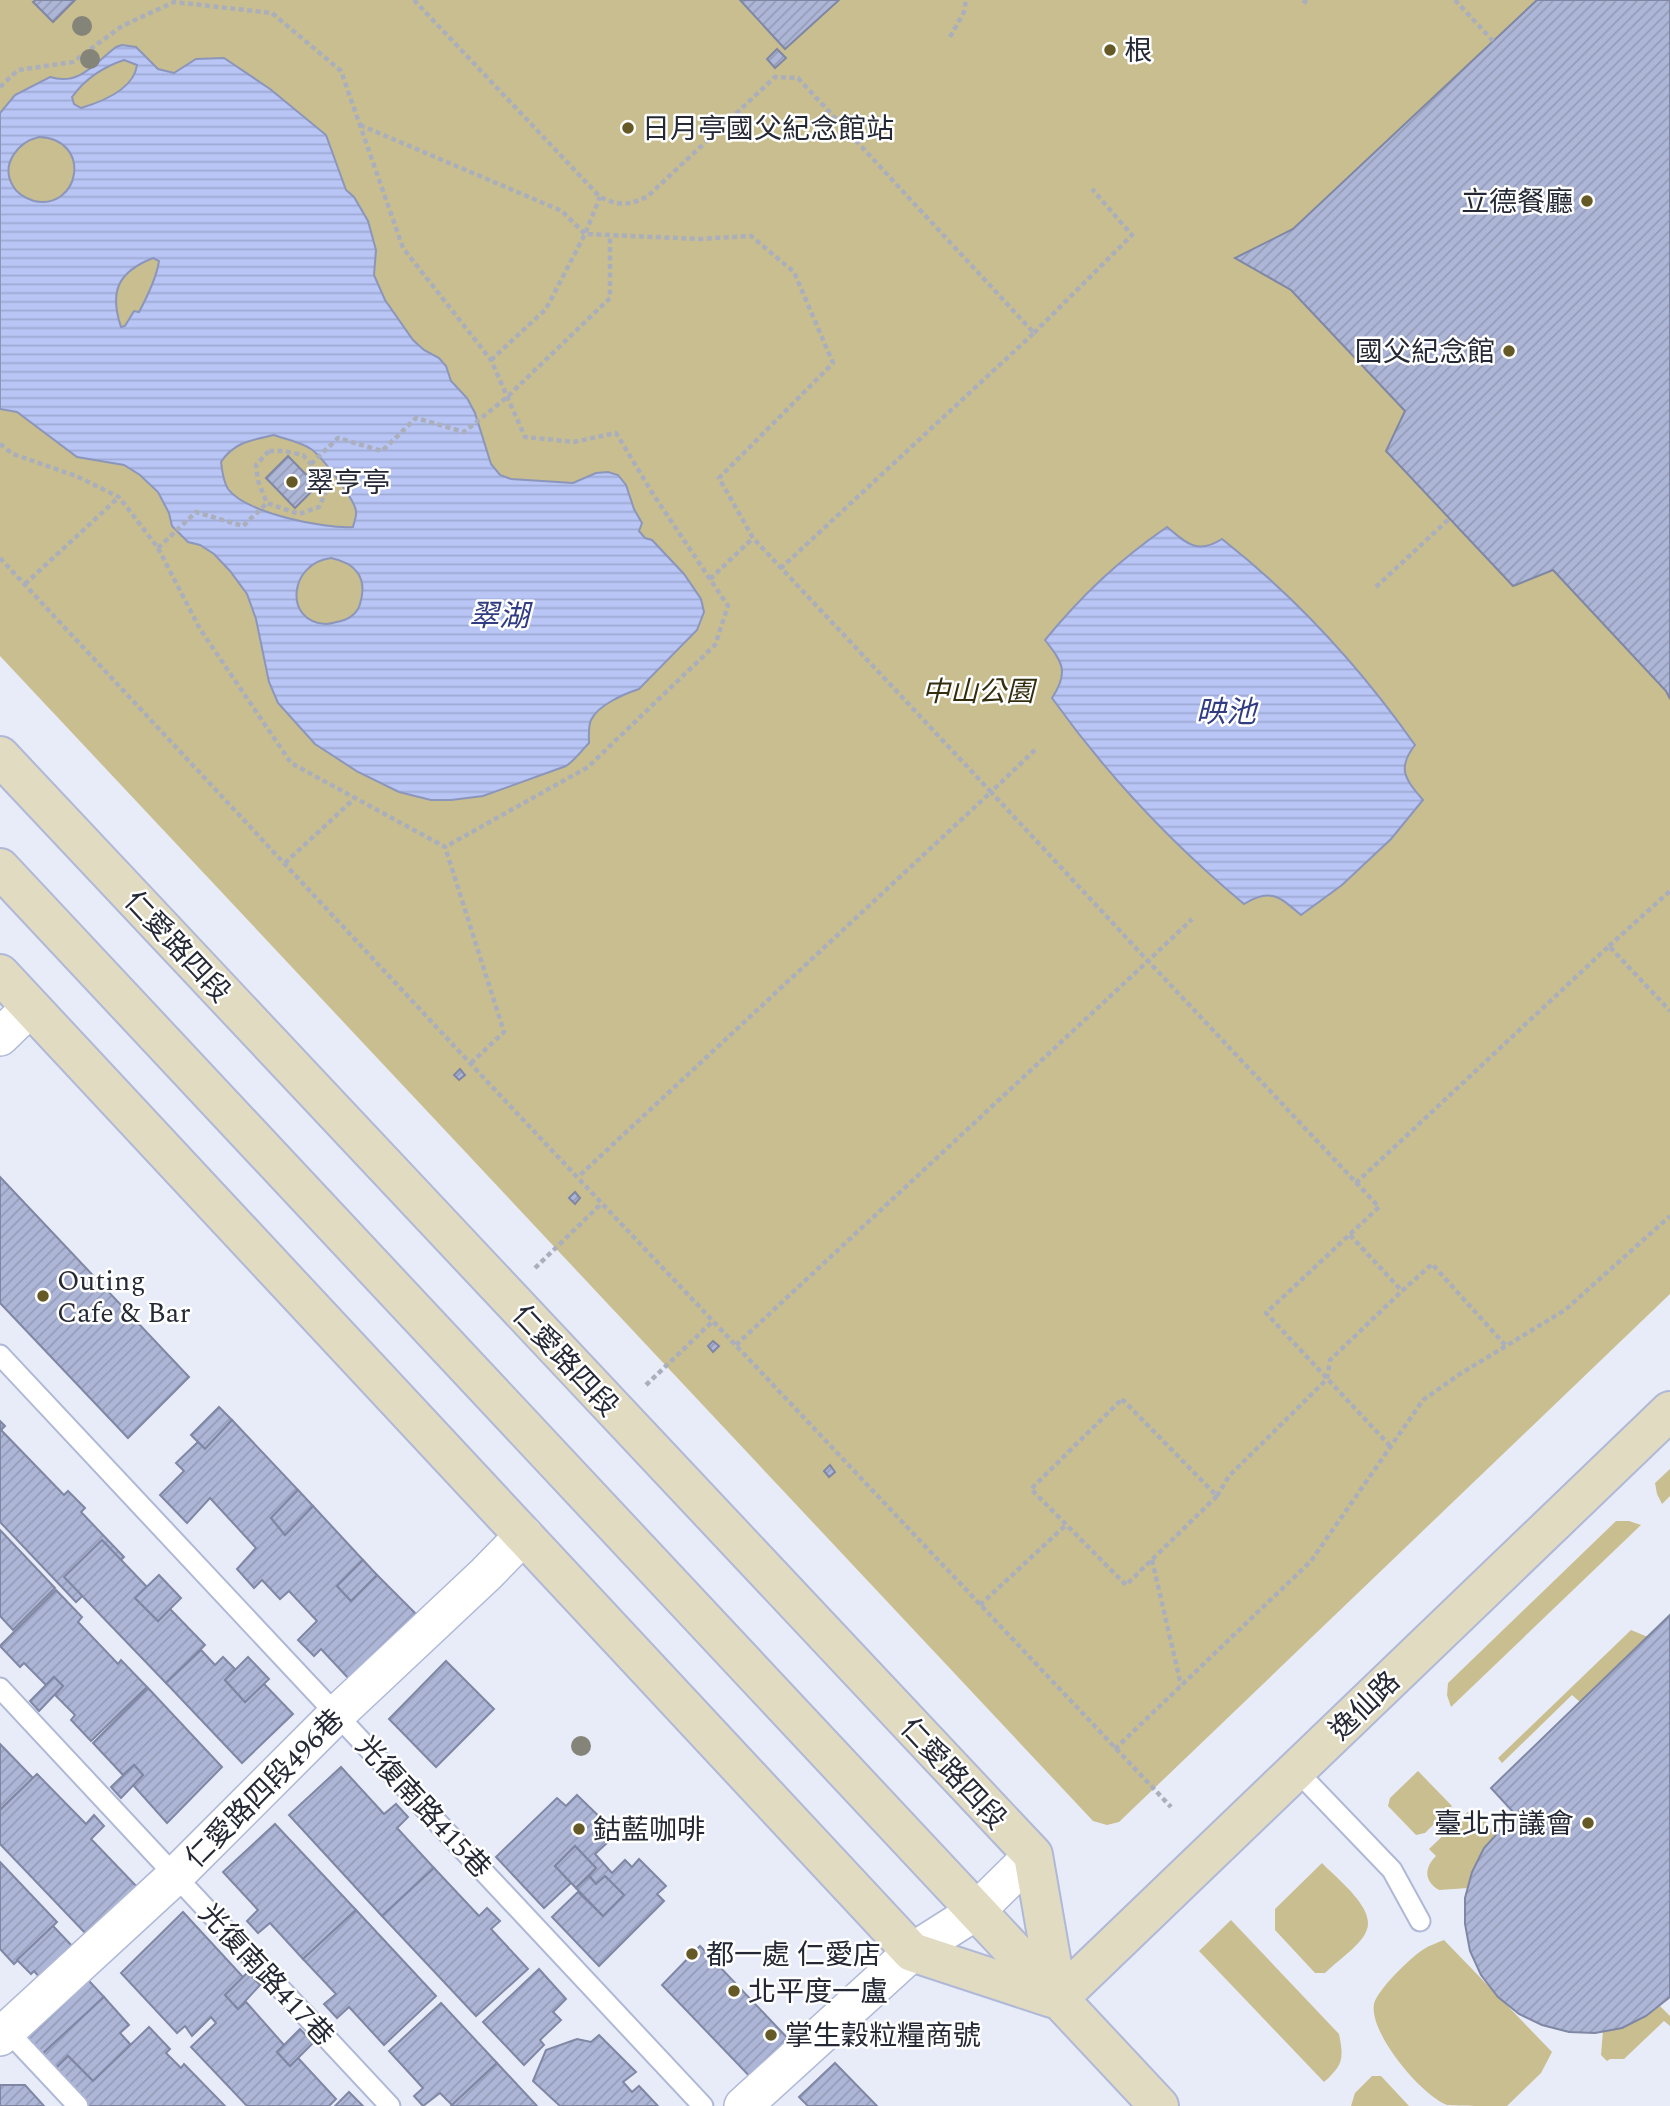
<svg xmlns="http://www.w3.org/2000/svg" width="1670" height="2106" viewBox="0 0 1670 2106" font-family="Spectral,'Noto Sans TC',serif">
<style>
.green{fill:#c9be8f}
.water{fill:url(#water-rules);stroke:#8c96bb;stroke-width:2;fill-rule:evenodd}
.building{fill:url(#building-hatch);stroke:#7f87a4;stroke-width:2}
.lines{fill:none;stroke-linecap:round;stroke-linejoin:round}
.lane-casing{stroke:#afb8d7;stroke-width:23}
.street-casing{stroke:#afb8d7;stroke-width:40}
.secondary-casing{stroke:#afb8d7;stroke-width:42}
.path{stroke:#abafbc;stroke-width:4.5;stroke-dasharray:5 3.5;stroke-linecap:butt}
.lane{stroke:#fff;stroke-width:19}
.street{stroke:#fff;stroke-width:37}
.secondary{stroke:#e1dbc1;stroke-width:38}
.tree{fill:#858479}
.poi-dot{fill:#655a26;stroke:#fff;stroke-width:2.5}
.labels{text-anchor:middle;stroke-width:5;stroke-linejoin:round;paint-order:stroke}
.poi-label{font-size:28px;fill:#252935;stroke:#fff;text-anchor:start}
.park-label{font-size:28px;font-style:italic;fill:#342e10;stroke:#fff}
.street-label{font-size:28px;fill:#252935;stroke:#fff}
.water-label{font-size:30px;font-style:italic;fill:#313c82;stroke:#fff}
</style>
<defs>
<pattern id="water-rules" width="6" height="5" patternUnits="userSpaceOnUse" patternTransform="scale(1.75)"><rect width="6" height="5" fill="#b8c5f5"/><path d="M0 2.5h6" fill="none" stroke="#9ea9d3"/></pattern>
<pattern id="building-hatch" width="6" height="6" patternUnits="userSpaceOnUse" patternTransform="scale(1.75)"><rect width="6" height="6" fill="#adb6d6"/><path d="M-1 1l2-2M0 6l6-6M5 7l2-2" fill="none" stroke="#959cb8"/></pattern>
</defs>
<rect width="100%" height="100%" fill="#e8ecf9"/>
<g class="green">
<polygon points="0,0 1670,0 1670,1294 1119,1822 1107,1825 1093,1821 0,656"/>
<polygon points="1670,1469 1670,1496 1662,1504 1657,1494 1655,1483"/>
<polygon points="1616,1521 1629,1521 1641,1525 1451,1707 1447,1695 1448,1683"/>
<polygon points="1631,1630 1648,1637 1580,1702 1572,1695 1502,1763 1498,1758"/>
<polygon points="1418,1771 1452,1806 1425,1833 1416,1835 1388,1806 1390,1798"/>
<path d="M1472,1808L1496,1833C1482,1850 1473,1867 1468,1888L1439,1890C1424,1881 1424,1868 1436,1856L1429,1849Z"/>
<path d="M1322,1863C1337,1879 1380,1911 1365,1934C1358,1947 1336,1962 1325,1973H1315L1275,1930V1909Z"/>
<path d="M1231,1920L1339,2034C1344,2059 1343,2065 1324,2082L1199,1951Z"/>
<path d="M1444,1940L1552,2052L1541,2073L1507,2106C1494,2106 1457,2106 1447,2105C1421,2095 1369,2033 1374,2004C1377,1990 1411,1957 1424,1949C1430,1945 1437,1943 1444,1940Z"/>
<path d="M1660,2006L1670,2016V2026L1664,2021L1624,2059H1610L1607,2061L1601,2055L1603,2031C1625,2027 1642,2020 1660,2006Z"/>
<polygon points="1372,2076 1381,2076 1409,2106 1351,2106 1355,2093"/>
</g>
<g class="water">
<path d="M122,45L136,47L158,69L174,73L196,59L224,58L270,89L326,135L346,190L354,197L368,221L376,250L374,275L385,300L413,340L424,350L439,358L446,366L451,381L467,398L475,413L491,464L500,475L511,479L573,483L596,473L608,472L618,475L626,485L634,509L642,523L639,531L645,538L652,540L684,574L701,599L704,612L697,630L639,689C624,694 598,705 591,720C588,727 589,736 589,743C581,751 575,760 566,766L483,796L451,800H431L399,792L358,772L315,744L278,703L269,682L256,619L247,594L230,571L214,554L200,545L188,542L172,526L169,513L158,492L140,475L124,465L77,457L17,412L0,409V113L15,95L50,77C79,86 94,64 116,47ZM124,60L137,65C134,89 101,102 81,108L74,104L72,97C85,79 103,67 124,60ZM39,137C93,139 80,211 34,201C25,198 17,194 13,186C0,164 18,142 39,137ZM153,258L159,261C157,276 147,297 139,312L134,311L125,326L121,327C109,291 118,272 153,258ZM274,435C285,439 301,442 311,449C322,457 354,498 356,511C357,516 354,522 353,527C324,529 246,513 228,489C223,481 222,471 221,462C234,442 252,440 274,435ZM331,558C356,563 368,578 360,604C358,612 350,619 341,621C337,622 330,624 326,624C283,622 289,563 331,558Z"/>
<path d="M1167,527C1186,543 1197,555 1222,539C1297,598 1360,667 1415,745C1396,769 1406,780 1423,800L1391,839L1342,885L1301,915C1279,896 1270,888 1244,904C1171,843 1107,775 1052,698C1069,672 1063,663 1045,640C1082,595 1119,560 1167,527Z"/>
</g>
<g class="building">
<polygon points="36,0 75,0 53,22 33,2"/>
<polygon points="740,0 839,0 785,49"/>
<polygon points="1537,0 1670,0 1670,699 1666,691 1553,570 1513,586 1386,451 1405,411 1291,290 1235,258 1293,229"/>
<polygon points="777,49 786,58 775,68 767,59"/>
<polygon points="288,456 317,486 295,508 266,478"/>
<polygon points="460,1069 465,1075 459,1080 454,1075"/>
<polygon points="0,1177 189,1377 128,1438 0,1303"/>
<polygon points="575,1192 580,1198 575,1204 569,1198"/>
<polygon points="713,1341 719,1346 713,1352 708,1346"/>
<polygon points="219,1407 232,1420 205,1449 191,1435"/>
<polygon points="232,1420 298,1490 271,1518 285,1535 313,1506 363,1560 337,1586 351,1601 377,1575 416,1614 350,1680 321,1649 314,1656 298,1640 317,1621 289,1591 280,1599 262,1580 254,1588 237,1569 256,1548 210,1498 187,1523 160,1495 184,1471 176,1463 198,1442 205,1449"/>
<polygon points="0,1421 5,1426 1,1430 64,1495 68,1491 85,1508 81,1512 124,1557 76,1602 0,1522"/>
<polygon points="830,1465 835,1472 829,1477 824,1471"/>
<polygon points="298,1490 313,1506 285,1535 271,1518"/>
<polygon points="0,1530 55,1588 13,1630 0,1616"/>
<polygon points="102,1540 147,1587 135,1598 158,1621 170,1609 205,1645 166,1683 64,1577"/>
<polygon points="363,1560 377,1575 351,1601 337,1586"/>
<polygon points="159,1575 181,1598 158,1621 135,1598"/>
<polygon points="56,1590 82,1617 78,1622 118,1664 121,1660 147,1687 91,1741 71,1720 75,1715 55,1695 63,1686 54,1677 46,1685 24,1663 20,1667 0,1646"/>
<polygon points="1670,1615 1670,1997 1646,2016 1622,2028 1595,2033 1569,2032 1542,2025 1519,2014 1498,1997 1481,1975 1470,1951 1465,1924 1465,1898 1472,1872 1484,1848 1515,1814 1491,1788"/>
<polygon points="201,1650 215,1665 223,1657 235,1669 225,1680 245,1702 264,1684 293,1714 242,1763 166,1683"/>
<polygon points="248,1657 269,1679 245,1702 225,1680"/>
<polygon points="446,1661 494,1709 436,1767 389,1719"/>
<polygon points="54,1677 63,1686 39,1711 30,1701"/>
<polygon points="148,1688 222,1767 167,1823 133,1785 143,1775 134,1765 123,1775 93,1743"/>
<polygon points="0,1744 33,1778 0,1810"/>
<polygon points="134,1765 143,1775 121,1798 111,1787"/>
<polygon points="341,1767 384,1814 396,1804 408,1817 397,1828 434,1868 382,1916 289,1815"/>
<polygon points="37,1774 86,1824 94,1815 104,1826 91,1839 139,1889 89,1937 0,1844 0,1810"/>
<polygon points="577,1795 611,1828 601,1837 607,1843 595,1854 612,1873 625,1860 632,1867 639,1859 666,1886 657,1894 664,1901 599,1966 552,1917 578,1892 603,1916 624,1895 605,1876 596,1884 589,1876 596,1868 575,1846 555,1866 571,1883 544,1908 496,1857 557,1798 566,1806"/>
<polygon points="275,1824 356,1910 303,1959 270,1923 258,1933 247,1921 258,1910 223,1872"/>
<polygon points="575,1846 596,1868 576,1888 555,1866"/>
<polygon points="0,1862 57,1922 14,1964 0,1949"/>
<polygon points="434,1868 479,1916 487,1908 500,1921 491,1929 528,1969 476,2016 382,1916"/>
<polygon points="589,1876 596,1884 605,1876 624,1895 603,1916 576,1888"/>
<polygon points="356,1910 436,1996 384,2045 349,2007 337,2018 324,2004 336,1994 303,1959"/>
<polygon points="183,1912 243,1977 225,1995 238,2009 246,2002 284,2045 277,2052 290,2066 298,2058 336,2099 329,2106 247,2106 191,2047 216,2023 211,2017 192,2036 185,2026 177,2033 121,1973"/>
<polygon points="53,1926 75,1949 42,1980 34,1971 31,1974 17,1960"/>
<polygon points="700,1946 795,2046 758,2085 662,1985"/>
<polygon points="78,1969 104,1997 39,2057 19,2037"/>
<polygon points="539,1969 566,1999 553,2012 561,2020 540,2040 544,2045 524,2065 483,2022"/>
<polygon points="248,1972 260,1985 238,2009 225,1995"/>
<polygon points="104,1997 129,2025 120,2033 131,2045 93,2081 68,2056 53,2071 39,2057"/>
<polygon points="441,2003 497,2063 452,2105 440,2093 423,2106 414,2096 423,2088 389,2051"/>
<polygon points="149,2027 170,2049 166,2053 181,2068 184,2064 225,2106 89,2106 53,2071 68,2056 93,2081"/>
<polygon points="300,2029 313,2043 290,2066 277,2052"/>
<polygon points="599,2035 636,2072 623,2082 632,2092 639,2086 658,2106 560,2106 533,2081 546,2050 577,2039 591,2042"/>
<polygon points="497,2063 537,2106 451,2106 452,2105"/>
<polygon points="835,2063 877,2106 808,2106 799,2097"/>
<polygon points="0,2085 25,2085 44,2106 0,2106"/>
<polygon points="349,2092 363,2106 335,2106"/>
</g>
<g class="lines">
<defs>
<g id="lane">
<polyline points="0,1355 703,2106"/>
<polyline points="0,1688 390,2106"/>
<polyline points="1296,1770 1392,1870 1420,1921"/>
<polyline points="2,2025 78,2106"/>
</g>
<g id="street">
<polyline points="0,1037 31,1007"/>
<polyline points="0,2037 175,1876 338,1713 486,1574 524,1535"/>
<polyline points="743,2106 912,1952 975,1912 1033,1855"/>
</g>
<g id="secondary">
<polyline points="0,756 1033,1855 1058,1999"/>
<polyline points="0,868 1159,2106"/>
<polyline points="0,974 912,1952 1052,1998"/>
<polyline points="1058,1999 1670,1411"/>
</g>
</defs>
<use href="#lane" class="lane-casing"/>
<use href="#street" class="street-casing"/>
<use href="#secondary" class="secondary-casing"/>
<g class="path">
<path d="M414,0L600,197C619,206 629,206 648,196L775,77L798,78L1034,333L781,568"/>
<polyline points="1303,0 1309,5"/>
<polyline points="1455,0 1493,41"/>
<polyline points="950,37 964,12 966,0"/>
<polyline points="0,87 18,70 73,62 122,26 174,2 272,13 341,71 403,248 491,360 525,437 574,442 616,433 653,494 728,606 715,645 588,767 445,847"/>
<polyline points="360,125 562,211 585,234 700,239 751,236 794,272 833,363 719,478 753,538 991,792 578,1177"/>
<polyline points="1034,333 1132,235 1092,189"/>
<polyline points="491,360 546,309 585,234 600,197"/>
<polyline points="0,444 13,454 76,476 119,497 158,548 200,629 291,763 445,847 504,1032 471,1063"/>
<polygon points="269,451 284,451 303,455 322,476 325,494 319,507 299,514 267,503 258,481 256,465"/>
<polyline points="311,464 338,438 382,451 416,418 464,432 506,398 610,298 610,235"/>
<polyline points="158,548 196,512 243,526 267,503"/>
<polyline points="0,558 496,1091 1171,1807"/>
<polyline points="710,579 753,538"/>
<polyline points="25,584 119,497"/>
<polyline points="1376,587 1450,518"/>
<polyline points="1035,750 991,792 1148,961 1192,919"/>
<polyline points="285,863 355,798"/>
<polyline points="1609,946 1670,891"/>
<polyline points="1356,1183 1609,946 1670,1011"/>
<polyline points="1350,1235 1402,1291 1432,1264 1506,1346"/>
<polyline points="535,1268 602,1203"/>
<polyline points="736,1345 1148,961 1379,1207 1266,1313 1391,1447"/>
<polyline points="646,1385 713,1321"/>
<polygon points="1122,1399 1217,1496 1126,1585 1031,1489"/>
<polyline points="1217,1496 1229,1476 1327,1379 1330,1360 1402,1291"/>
<polyline points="1152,1560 1181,1685"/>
<polyline points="980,1605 1067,1524"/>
<polyline points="1115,1749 1311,1561 1423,1400 1460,1374 1565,1310 1670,1216"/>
</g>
<use href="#lane" class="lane"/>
<use href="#street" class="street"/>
<use href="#secondary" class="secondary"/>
</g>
<g class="tree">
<circle cx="82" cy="26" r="10"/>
<circle cx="90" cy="59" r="10"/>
<circle cx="581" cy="1746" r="10"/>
</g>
<g class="poi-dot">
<circle cx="1110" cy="50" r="7"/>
<circle cx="628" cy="128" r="7"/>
<circle cx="1587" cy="201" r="7"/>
<circle cx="1509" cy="351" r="7"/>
<circle cx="292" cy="482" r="7"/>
<circle cx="43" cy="1296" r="7"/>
<circle cx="1588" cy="1823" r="7"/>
<circle cx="579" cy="1829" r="7"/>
<circle cx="692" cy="1954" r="7"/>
<circle cx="734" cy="1991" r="7"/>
<circle cx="771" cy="2035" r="7"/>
</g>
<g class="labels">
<g class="poi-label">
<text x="1124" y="60">根</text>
<text x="642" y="138">日月亭國父紀念館站</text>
<text x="1573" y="211" text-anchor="end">立德餐廳</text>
<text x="1495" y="361" text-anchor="end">國父紀念館</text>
<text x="306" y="492">翠亨亭</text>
<text x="57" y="1290">Outing<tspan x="57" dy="32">Cafe &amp; Bar</tspan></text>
<text x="1574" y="1833" text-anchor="end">臺北市議會</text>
<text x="593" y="1839">鈷藍咖啡</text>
<text x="706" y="1964">都一處 仁愛店</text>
<text x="748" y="2001">北平度一盧</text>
<text x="785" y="2045">掌生穀粒糧商號</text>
</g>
<g class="park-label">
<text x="978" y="701">中山公園</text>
</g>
<g class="street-label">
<text transform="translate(178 946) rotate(47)" y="10">仁愛路四段</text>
<text transform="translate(566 1360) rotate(47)" y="10">仁愛路四段</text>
<text transform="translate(1364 1705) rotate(-44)" y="10">逸仙路</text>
<text transform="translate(954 1773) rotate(47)" y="10">仁愛路四段</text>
<text transform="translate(264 1788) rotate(-45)" y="10">仁愛路四段496巷</text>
<text transform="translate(424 1806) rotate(47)" y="10">光復南路415巷</text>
<text transform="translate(267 1974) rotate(47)" y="10">光復南路417巷</text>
</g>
<g class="water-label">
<text x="499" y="626">翠湖</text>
<text x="1226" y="722">映池</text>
</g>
</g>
</svg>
